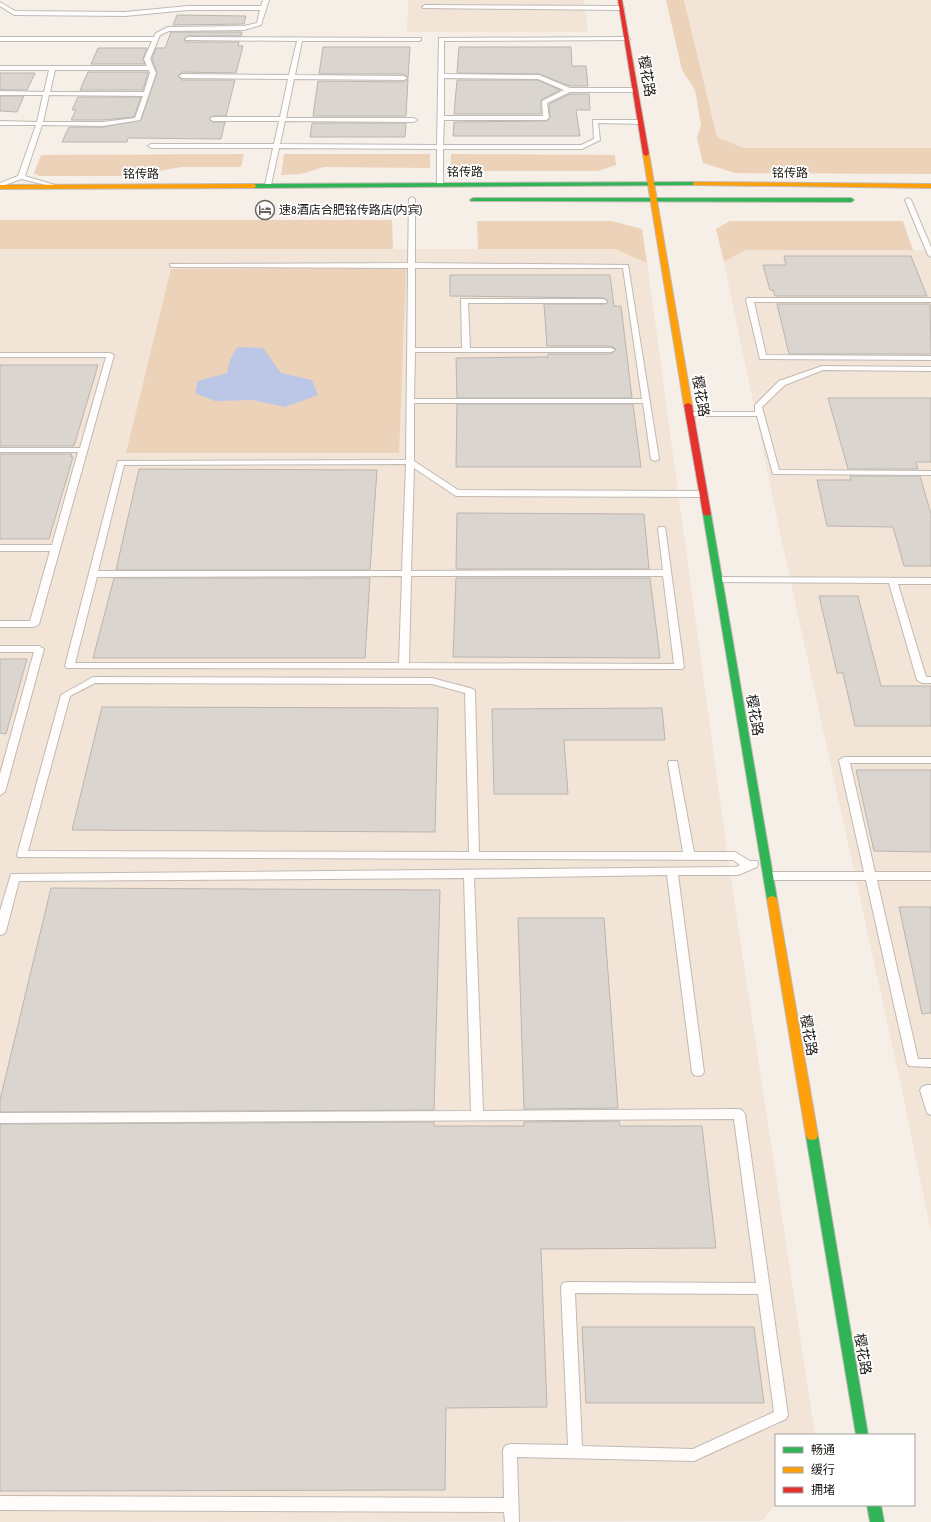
<svg xmlns="http://www.w3.org/2000/svg" width="931" height="1522" viewBox="0 0 931 1522" font-family="'Asap Condensed','Noto Sans SC',sans-serif">
<style>
.built{fill:#f2e4d7}
.green{fill:#edd2ba}
.water{fill:#bcc6e7}
.building{fill:#dbd5d0;stroke:#bbb5af}
.lines{fill:none;stroke-linecap:round;stroke-linejoin:round}
.lane-casing{stroke:#c0bab4;stroke-width:2}
.fast-casing{stroke:#c0bab4;stroke-width:2}
.slow-casing{stroke:#c0bab4;stroke-width:2}
.jam-casing{stroke:#c0bab4;stroke-width:2}
.lane{fill:#fefdfc;fill-rule:evenodd}
.fast{fill:#30b455;fill-rule:evenodd}
.slow{fill:#ff9f0a;fill-rule:evenodd}
.jam{fill:#e5322d;fill-rule:evenodd}
.labels{text-anchor:middle;stroke-width:3.5;stroke-linejoin:round;paint-order:stroke}
.far-street-label{font-size:12px;fill:#1c1814;stroke:#fff}
.far-poi-label{font-size:12px;fill:#1c1814;stroke:#fff;text-anchor:start}
.street-label{font-size:14px;fill:#1c1814;stroke:#fff}
</style>
<rect width="100%" height="100%" fill="#f6efe8"/>
<g class="built">
<polygon points="408,0 584,0 588,32 407,32"/>
<polygon points="684,0 931,0 931,148 744,148 717,137"/>
<polygon points="0,249 615,249 647,263 729,866 815,1435 776,1435 776,1503 762,1521 0,1522"/>
<polygon points="745,250 931,250 931,1232 899,1076 782,542 724,262"/>
</g>
<g class="green">
<polygon points="666,0 684,0 717,137 744,148 931,148 931,174 735,173 703,163 697,138 701,125 695,90 682,70"/>
<polygon points="244,154 241,167 182,167 128,176 39,176 34,173 41,155"/>
<polygon points="284,154 430,154 430,168 324,167 301,174 281,175"/>
<polygon points="451,154 615,155 616,165 598,171 451,171"/>
<polygon points="0,220 392,220 393,249 0,249"/>
<polygon points="477,221 612,221 642,229 647,263 615,249 478,249"/>
<polygon points="730,221 903,221 913,250 745,250 724,262 716,229"/>
<polygon points="406,268 399,453 126,453 171,269"/>
</g>
<polygon class="water" points="237,347 263,348 281,373 312,380 318,395 285,407 253,400 215,401 195,393 198,381 227,373 230,360"/>
<g class="building">
<polygon points="177,15 246,16 244,24 173,25"/>
<polygon points="171,32 242,32 241,36 188,36 184,39 186,42 239,42 238,46 243,46 236,73 182,72 178,76 182,80 235,80 226,116 213,116 209,119 213,122 225,122 221,139 128,138 127,142 62,142 69,127 103,127 141,120 157,73 152,59 156,48 165,48"/>
<polygon points="323,47 410,47 408,78 404,74 319,74"/>
<polygon points="459,47 571,47 572,66 586,66 588,86 570,86 539,74 457,73"/>
<polygon points="98,48 147,48 143,58 145,64 91,64"/>
<polygon points="88,72 148,72 148,73 143,90 80,90"/>
<polygon points="0,73 35,73 27,90 0,90"/>
<polygon points="408,79 406,116 313,116 318,81 404,82"/>
<polygon points="457,80 538,80 560,90 541,100 541,114 454,114"/>
<polygon points="570,94 589,94 590,110 576,110 580,136 453,136 454,122 547,121 550,118 549,104"/>
<polygon points="0,96 24,96 17,112 0,111"/>
<polygon points="78,97 141,97 134,117 103,120 71,120 76,110 72,110"/>
<polygon points="312,123 406,123 405,137 310,137"/>
<polygon points="784,256 911,256 927,296 775,296 773,290 770,290 763,265 786,265"/>
<polygon points="450,275 610,275 614,306 621,306 632,398 457,398 456,358 548,357 548,354 611,354 616,349 611,346 547,346 544,304 606,304 608,301 604,298 450,296"/>
<polygon points="777,304 930,304 931,354 789,354"/>
<polygon points="0,365 98,365 74,446 0,446"/>
<polygon points="828,398 931,398 931,462 916,462 918,469 848,469"/>
<polygon points="457,404 633,404 641,467 456,467"/>
<polygon points="0,454 72,454 71,457 73,457 49,539 0,539"/>
<polygon points="139,469 377,470 370,570 116,570"/>
<polygon points="850,476 920,476 931,514 931,566 904,566 893,527 827,526 817,480 851,480"/>
<polygon points="457,513 644,514 649,569 456,569"/>
<polygon points="114,578 370,578 365,658 93,658"/>
<polygon points="456,578 650,578 660,658 453,657"/>
<polygon points="819,596 858,596 881,686 931,686 931,726 855,726 843,673 837,673"/>
<polygon points="0,659 27,659 6,734 0,733"/>
<polygon points="102,707 438,708 435,832 72,830"/>
<polygon points="662,708 665,740 564,740 568,794 494,794 492,709"/>
<polygon points="856,770 931,770 931,852 874,851"/>
<polygon points="51,888 440,890 434,1110 0,1112 0,1100"/>
<polygon points="899,907 931,907 931,1013 922,1014"/>
<polygon points="518,918 604,918 618,1108 524,1109"/>
<polygon points="619,1121 620,1126 702,1126 716,1248 541,1249 547,1407 446,1408 445,1490 0,1491 0,1124 434,1122 434,1126 524,1126 524,1122"/>
<polygon points="582,1327 754,1327 764,1403 586,1403"/>
</g>
<g class="lines">
<defs>
<g id="lane">
<path d="M263,0H269L261,25L244,30L169,31L160,35L150,59L156,73L140,120L103,126L42,125L25,176L55,185V187L21,179L0,187V183L18,176L36,125H0V121L37,122L43,95H0V91L44,92L49,70H0V66H147L144,59L152,41H0V37H154L156,33L168,27L244,26L257,23L260,10H188L125,16L14,15L0,6V2L15,11L125,12L188,6H261ZM55,70H149L150,73L144,92H50ZM49,95L143,96L135,118L103,122H43Z"/>
<polygon points="425,5 621,6 624,8 621,10 423,8 422,7"/>
<path d="M627,37L630,39L629,40L444,41V74L539,75L570,88H635L638,90L635,92H570L547,103L549,118L546,120H444L443,145H581L594,139L593,120H641L644,122L641,124L598,123L600,140L582,149H443V185L440,187L437,185V149L279,148L271,185L268,187L265,185L273,148H151L148,146L151,144H274L279,121H213L210,119L213,117H280L288,79L182,78L179,76L182,74L289,75L297,41L186,40L185,39L188,37L421,38V40L419,41H302L295,75L404,76L407,78L404,80L294,79L286,118H414L417,120L414,122L285,121L280,144L437,145L439,38ZM444,78L538,79L564,90L542,101L543,116H444Z"/>
<path d="M412,197L415,199V263L628,265L659,459L655,461L651,459L643,403H414V461L458,490L704,491L708,494L704,497L456,496L414,468L411,571L663,570L658,529L659,527H665L684,667L682,669L67,668L65,666L118,461L406,460L408,268L172,267L170,266V264L408,263L409,199ZM415,268H623L642,399H414L415,352H611L615,350L611,348H470L468,303H606L607,301L603,299H461L462,348H415ZM406,464L402,571H98L124,465ZM402,576L399,663H75L97,577ZM411,576H663L674,664L409,663Z"/>
<polygon points="908,198 911,200 931,247 931,257 928,255 905,200"/>
<polygon points="747,298 931,298 931,302 754,302 766,355 931,356 931,360 760,359 746,300"/>
<polygon points="0,353 110,353 114,355 39,624 34,627 0,627 0,621 30,621 50,551 0,551 0,545 52,545 78,452 0,452 0,448 80,448 106,357 0,357"/>
<polygon points="822,366 931,367 931,371 823,370 785,385 762,407 779,470 931,471 931,475 773,474 757,416 690,416 686,414 690,412 755,412 755,405 779,381"/>
<polygon points="718,577 931,578 931,584 898,584 926,677 931,677 931,683 922,683 917,680 889,583 715,582 714,580"/>
<polygon points="0,646 39,646 44,649 5,792 0,795 0,774 34,652 0,652"/>
<path d="M93,677L432,678L473,689L475,691L479,852H683L668,763L669,761H677L694,852H735L750,861H757L758,864L757,867L738,875H678L704,1072L702,1075L698,1076L694,1075L692,1072L667,875L474,878L483,1111L739,1109L743,1111L745,1114L788,1415L786,1419L694,1461L517,1457L519,1522H505L504,1512L0,1510V1496L504,1498L503,1450L505,1446L510,1444L568,1445L561,1287L563,1283L568,1282L756,1283L734,1119L0,1123V1113L471,1111L464,878L19,881L6,931L4,934L0,935V911L11,874L736,867L740,865L733,860L18,857L17,855L61,695ZM95,683L432,684L465,693L469,852L28,851L70,696ZM575,1293L758,1294L774,1412L693,1449L582,1446Z"/>
<polygon points="844,757 931,757 931,763 850,763 875,872 931,872 931,880 877,880 918,1059 931,1059 931,1067 909,1066 907,1063 866,880 768,880 763,876 768,872 864,872 839,760"/>
<polygon points="926,1085 931,1085 931,1115 927,1113 920,1090 922,1087"/>
</g>
<g id="fast">
<polygon points="695,182 697,183 697,185 254,188 251,186 254,184"/>
<polygon points="473,198 851,198 854,200 851,202 471,201 470,200"/>
<polygon points="704,512 707,512 711,514 777,899 775,901 769,901 767,899 703,514"/>
<polygon points="812,1132 816,1133 818,1136 868,1435 856,1435 806,1136 808,1133"/>
<polygon points="867,1505 881,1505 884,1522 870,1522"/>
</g>
<g id="slow">
<polygon points="646,152 649,154 692,405 688,407 684,405 643,154"/>
<polygon points="695,182 931,184 931,188 693,185 693,183"/>
<polygon points="0,185 254,184 257,186 254,188 0,189"/>
<polygon points="772,896 775,897 777,899 818,1136 816,1139 812,1140 808,1139 806,1136 767,899 769,897"/>
</g>
<g id="jam">
<polygon points="618,0 622,0 649,154 646,156 643,154"/>
<polygon points="688,403 692,405 711,514 707,516 703,514 684,405"/>
</g>
</defs>
<use href="#lane" class="lane-casing"/>
<use href="#fast" class="fast-casing"/>
<use href="#slow" class="slow-casing"/>
<use href="#jam" class="jam-casing"/>
<use href="#lane" class="lane"/>
<use href="#fast" class="fast"/>
<use href="#slow" class="slow"/>
<use href="#jam" class="jam"/>
</g>
<defs>
<symbol id="hotel-ring" viewBox="-11 -11 22 22"><circle r="9.5" fill="#fff" stroke="#68635e" stroke-width="1.5"/><path d="M-6-4.5h1.5V1H6V5H4.5V3h-9V5H-6ZM-4 0a1.8 1.8 0 1 1 3.6 0ZM.5 0V-2.5h3Q6-2.5 6 0Z" fill="#68635e"/></symbol>
</defs>
<g fill-rule="evenodd">
<use href="#hotel-ring" x="254" y="199" width="22" height="22"/>
</g>
<g class="labels">
<g class="far-street-label">
<text x="465" y="176">铭传路</text>
<text x="790" y="177">铭传路</text>
<text x="141" y="178">铭传路</text>
</g>
<g class="far-poi-label">
<text x="279" y="214">速8酒店合肥铭传路店(内宾)</text>
</g>
<g class="street-label">
<text transform="translate(647 76) rotate(80)" y="5">樱花路</text>
<text transform="translate(701 396) rotate(80)" y="5">樱花路</text>
<text transform="translate(755 715) rotate(80)" y="5">樱花路</text>
<text transform="translate(809 1035) rotate(80)" y="5">樱花路</text>
<text transform="translate(863 1354) rotate(80)" y="5">樱花路</text>
</g>
</g>
<rect x="775" y="1434" width="140" height="72" fill="#ffffff" stroke="#a4a3a1"/>
<rect x="783" y="1447" width="20" height="6" fill="#30b455" stroke="#a4a3a1"/>
<text x="811" y="1454" font-size="12" fill="#1c1814">畅通</text>
<rect x="783" y="1467" width="20" height="6" fill="#ff9f0a" stroke="#a4a3a1"/>
<text x="811" y="1474" font-size="12" fill="#1c1814">缓行</text>
<rect x="783" y="1487" width="20" height="6" fill="#e5322d" stroke="#a4a3a1"/>
<text x="811" y="1494" font-size="12" fill="#1c1814">拥堵</text>
</svg>
